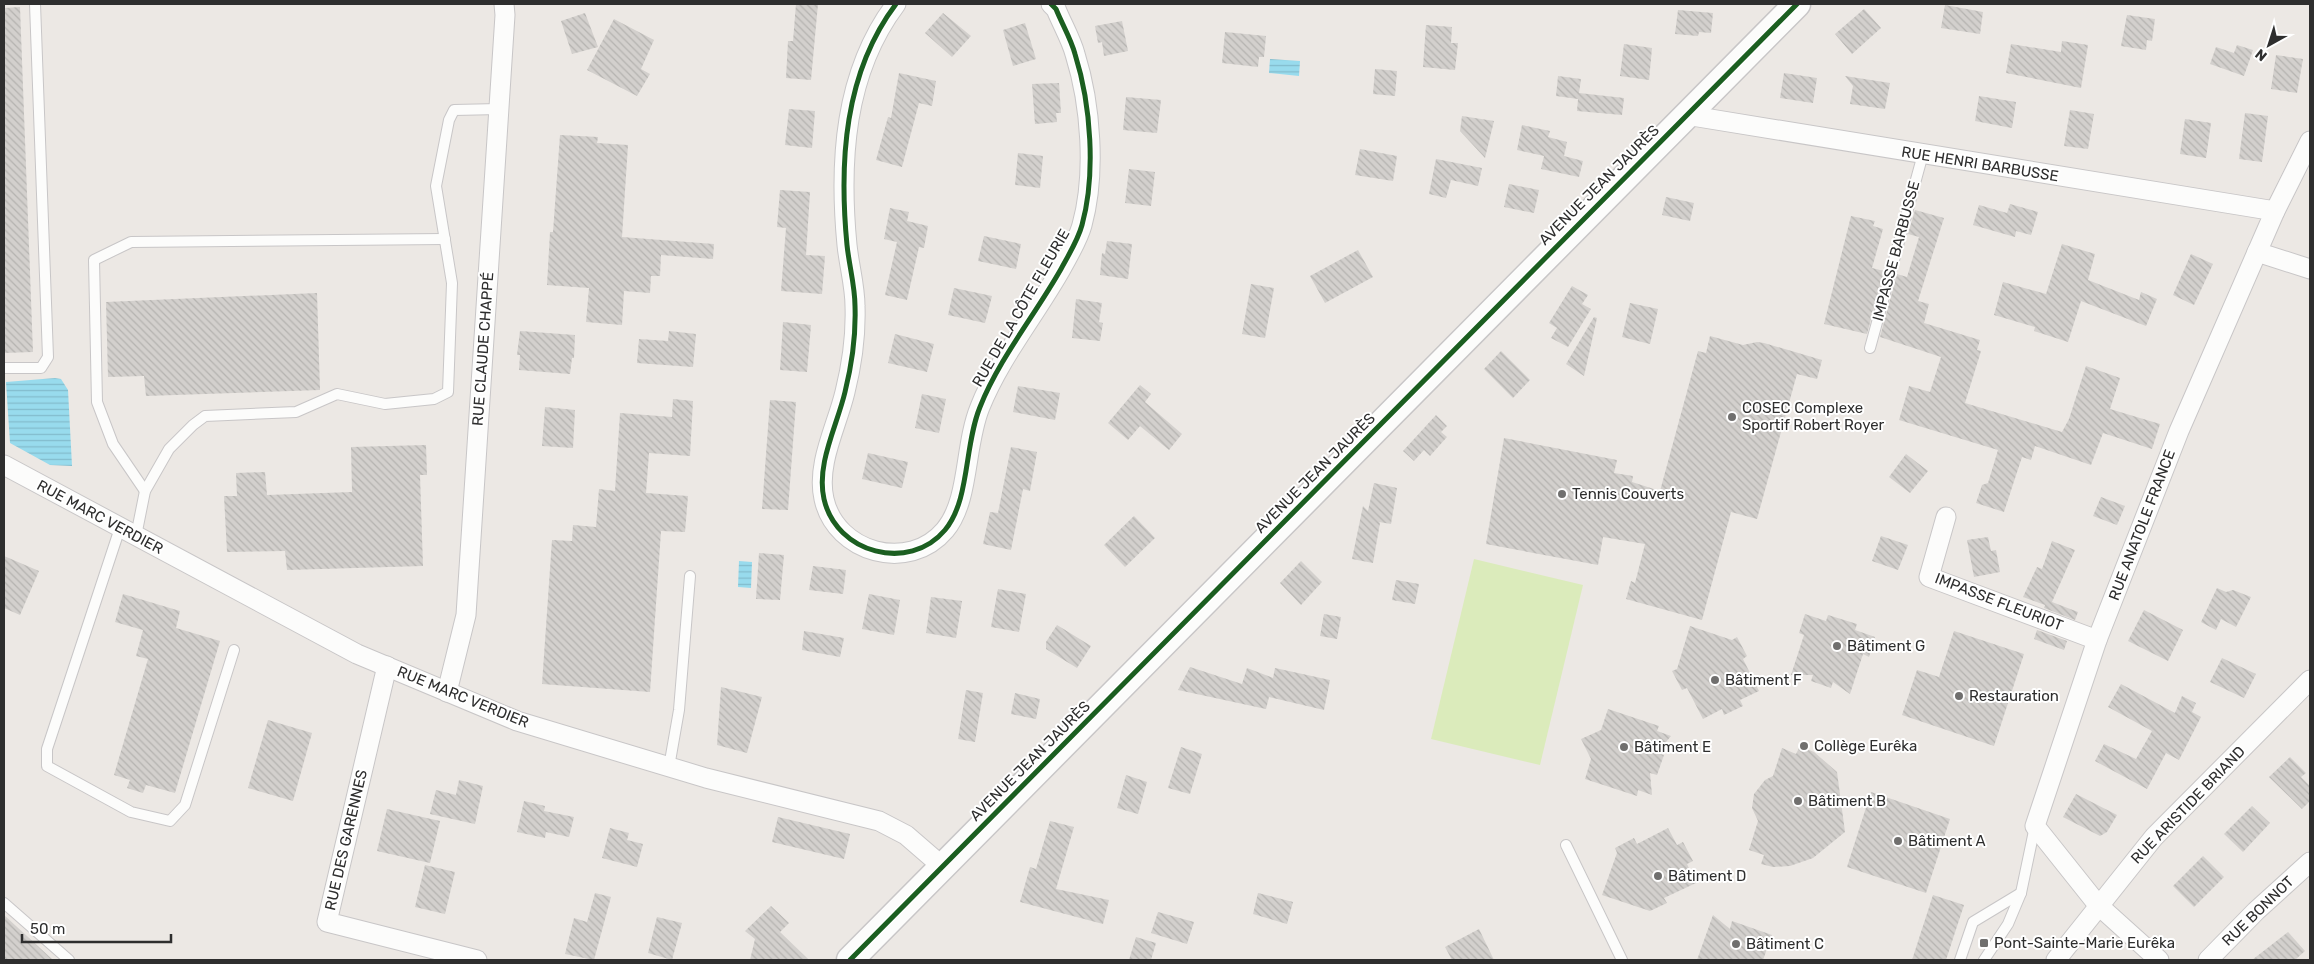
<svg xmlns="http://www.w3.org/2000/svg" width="2314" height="964" viewBox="0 0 2314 964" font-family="Rubik,sans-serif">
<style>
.pitch{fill:#dbebbb}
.water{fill:url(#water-rules)}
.building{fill:url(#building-back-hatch)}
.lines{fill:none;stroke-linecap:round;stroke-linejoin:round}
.service-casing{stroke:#c8c6c7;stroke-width:12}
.minor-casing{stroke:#c8c6c7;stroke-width:21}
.secondary-casing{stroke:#c8c6c7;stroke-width:29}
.service{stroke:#fcfcfb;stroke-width:10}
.minor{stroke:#fcfcfb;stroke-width:19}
.secondary{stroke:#fcfcfb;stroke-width:26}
.cycleway-casing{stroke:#fff;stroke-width:8}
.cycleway{stroke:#1b5e20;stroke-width:5}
.poi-dot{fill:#706f6e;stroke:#fff;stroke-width:2}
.labels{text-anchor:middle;stroke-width:4;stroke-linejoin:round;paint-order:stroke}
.street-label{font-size:15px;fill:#2e2e2e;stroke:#fff}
.poi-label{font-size:15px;fill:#2e2e2e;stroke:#fff;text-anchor:start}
</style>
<defs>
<pattern id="water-rules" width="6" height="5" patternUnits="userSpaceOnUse" patternTransform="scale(1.25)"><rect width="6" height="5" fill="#98dbed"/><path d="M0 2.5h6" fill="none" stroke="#83bccc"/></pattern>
<pattern id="building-back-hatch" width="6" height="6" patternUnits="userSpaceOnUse" patternTransform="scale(1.25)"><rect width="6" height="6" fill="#d3d0cd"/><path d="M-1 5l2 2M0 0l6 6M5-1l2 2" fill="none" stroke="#b5b3b0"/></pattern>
</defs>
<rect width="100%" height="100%" fill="#ece8e4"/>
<polygon class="pitch" points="1474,559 1583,585 1540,765 1431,739"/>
<g class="water">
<polygon points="1270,59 1300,61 1299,76 1269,73"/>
<polygon points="55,378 61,379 68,390 72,466 50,465 10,443 6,382"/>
<polygon points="739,561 752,562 751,588 738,587"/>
</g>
<g class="building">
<polygon points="796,4 818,4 811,80 786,78 788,41 793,41"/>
<polygon points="1945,5 1983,12 1980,34 1941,28"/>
<polygon points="20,7 33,352 4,353 4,8"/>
<polygon points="1864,9 1881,28 1852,54 1835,34"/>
<polygon points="1678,10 1713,13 1711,33 1699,32 1698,36 1675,34"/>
<polygon points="585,13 598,47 572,54 561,21"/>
<polygon points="943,13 971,36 952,57 925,33"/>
<polygon points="2127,15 2155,19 2152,41 2147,40 2146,50 2121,46"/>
<polygon points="614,19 654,40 641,69 650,74 637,96 587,70"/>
<polygon points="1122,21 1128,51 1104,56 1102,42 1098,43 1095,26"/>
<polygon points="1025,23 1036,59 1013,66 1003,30"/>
<polygon points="1426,25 1452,27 1451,43 1458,43 1455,70 1423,67"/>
<polygon points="1225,32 1266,36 1264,57 1259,57 1258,67 1222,63"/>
<polygon points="2062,41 2088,45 2081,88 2006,73 2011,44 2061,52"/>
<polygon points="1624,44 1652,48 1649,80 1620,76"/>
<polygon points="2237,45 2253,50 2244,76 2210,64 2216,47 2234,53"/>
<polygon points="2276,55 2303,59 2297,93 2271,89"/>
<polygon points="1375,69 1397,71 1395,96 1373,94"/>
<polygon points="899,73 936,81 932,106 919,103 902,167 876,160 888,117 891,118"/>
<polygon points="1784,73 1817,78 1813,103 1780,98"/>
<polygon points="1558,76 1581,79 1579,93 1624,98 1622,115 1577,111 1578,99 1556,96"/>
<polygon points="1845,76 1890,83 1885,109 1850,104 1853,86"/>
<polygon points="1059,83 1061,113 1056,113 1057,122 1035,124 1032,84"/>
<polygon points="1979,96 2016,102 2012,128 1975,121"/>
<polygon points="1126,97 1161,100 1157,133 1123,130"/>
<polygon points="789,109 815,111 812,148 785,145"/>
<polygon points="2070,110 2094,114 2088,149 2064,146"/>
<polygon points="2245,113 2268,116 2262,162 2239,159"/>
<polygon points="1462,116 1494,121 1485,158 1460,131"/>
<polygon points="2185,119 2211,123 2206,158 2180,154"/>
<polygon points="1522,125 1550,131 1548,137 1567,142 1564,156 1583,161 1579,177 1541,169 1544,156 1517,150"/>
<polygon points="560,135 598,137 597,143 628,145 622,237 714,244 713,259 661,255 660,276 651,276 650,293 624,291 622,325 586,322 589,288 547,285 550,232 553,232"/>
<polygon points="1360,149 1397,156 1393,181 1355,175"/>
<polygon points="1018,153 1043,156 1040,188 1015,185"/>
<polygon points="1436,159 1482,168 1478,186 1451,180 1446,198 1429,194"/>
<polygon points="1129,169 1155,172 1151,206 1125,203"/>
<polygon points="1509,184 1539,190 1534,213 1504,207"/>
<polygon points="780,190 810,192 806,255 825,256 822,294 781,291 786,228 777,227"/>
<polygon points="1666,197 1694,203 1690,221 1662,215"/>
<polygon points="2010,204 2038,212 2031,235 2016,231 2015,237 1973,225 1979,205 2007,213"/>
<polygon points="890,208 909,212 907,221 928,226 924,248 919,247 907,300 885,295 897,242 884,239"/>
<polygon points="1915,210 1944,218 1918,301 1929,304 1924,323 1980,340 1977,350 1981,351 1965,403 2062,432 2069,419 2086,366 2120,378 2110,409 2160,424 2152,449 2103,433 2091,465 2035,446 2031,460 2022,457 2004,512 1976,503 1982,485 1988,483 1998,450 1899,420 1909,386 1930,392 1941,357 1880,337 1897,274 1907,277 1919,237 1908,234"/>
<polygon points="1851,216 1875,221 1873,226 1883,229 1872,268 1884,271 1867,334 1824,324"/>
<polygon points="984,236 1021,244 1016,269 978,261"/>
<polygon points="1107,241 1132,244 1128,279 1100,275 1102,253 1105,254"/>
<polygon points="2062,244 2095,254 2088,280 2139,300 2141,292 2157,299 2146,326 2081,301 2068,342 2034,331 2035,327 1994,315 2003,282 2046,294"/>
<polygon points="1358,250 1373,277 1325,303 1310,276"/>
<polygon points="2191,254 2213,264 2194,305 2173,295"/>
<polygon points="1251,284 1274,288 1265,338 1242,334"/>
<polygon points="1572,286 1588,295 1582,304 1591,309 1568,347 1551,338 1557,328 1549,323"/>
<polygon points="954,288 992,296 985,323 948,315"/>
<polygon points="317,293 320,390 146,396 144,376 108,377 106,302"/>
<polygon points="1076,299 1102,303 1099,322 1103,323 1100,341 1072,338"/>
<polygon points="1630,303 1658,309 1650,344 1622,337"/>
<polygon points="1594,317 1597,318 1584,376 1566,364"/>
<polygon points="783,322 811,325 807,372 780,370"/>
<polygon points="520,331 575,335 574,358 572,358 570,374 519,370 520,355 517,355"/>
<polygon points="669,331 696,334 693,367 637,363 639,339 668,341"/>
<polygon points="895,334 934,344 927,372 888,363"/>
<polygon points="1710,336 1743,345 1757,342 1764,343 1822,360 1817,379 1797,374 1757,519 1731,512 1702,620 1626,599 1631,581 1635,583 1645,544 1603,537 1598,565 1486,544 1504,438 1617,460 1614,473 1633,476 1632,482 1660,491 1698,351 1706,353"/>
<polygon points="1501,351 1530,380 1513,398 1484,369"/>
<polygon points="1140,385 1151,394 1145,402 1182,434 1169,450 1140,426 1128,440 1108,423"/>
<polygon points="1018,386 1060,393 1055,420 1013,412"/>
<polygon points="922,394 946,399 939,433 915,428"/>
<polygon points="673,399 693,401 690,456 649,453 646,493 688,496 685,532 661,531 650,692 542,684 552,540 572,541 573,525 596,527 599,489 615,491 620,413 672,417"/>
<polygon points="770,400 796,402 788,510 762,509"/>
<polygon points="545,407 575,410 573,448 542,446"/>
<polygon points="1436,415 1447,426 1441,432 1447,437 1430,456 1424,450 1414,461 1403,451"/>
<polygon points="426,445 427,475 420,475 423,566 287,570 285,551 227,552 224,496 237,496 236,473 265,472 267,495 352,492 351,447"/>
<polygon points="1011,447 1037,452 1030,491 1023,489 1011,550 983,544 990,512 998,513"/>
<polygon points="868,453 908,462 902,488 862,479"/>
<polygon points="1906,454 1928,471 1910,493 1889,477"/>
<polygon points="1374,483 1397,488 1391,524 1379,522 1380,523 1373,563 1352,559 1363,506 1368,511"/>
<polygon points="2101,497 2125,506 2117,525 2093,516"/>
<polygon points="1134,516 1155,538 1125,567 1104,545"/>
<polygon points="1881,536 1908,545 1898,570 1872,561"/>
<polygon points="1988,537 1991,551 1996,550 2000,572 1974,577 1967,540"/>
<polygon points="2052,541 2075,550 2052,602 2078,612 2075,620 2044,608 2045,605 2023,597 2037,567 2042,569"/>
<polygon points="759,553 784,555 780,600 756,599"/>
<polygon points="4,556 39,571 20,615 4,608"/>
<polygon points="1301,561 1322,582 1301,605 1280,583"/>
<polygon points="813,566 846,570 843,594 809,590"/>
<polygon points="1396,580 1419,584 1415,604 1392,600"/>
<polygon points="2217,588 2226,592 2233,590 2251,597 2236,627 2221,619 2216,630 2201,622"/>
<polygon points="998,589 1026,594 1019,632 991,627"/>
<polygon points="123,594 180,611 176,628 220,641 175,793 146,785 143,793 127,788 130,780 114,775 148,659 136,656 143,630 115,622"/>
<polygon points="869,594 900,600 894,635 862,629"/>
<polygon points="931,597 962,601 956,638 926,633"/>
<polygon points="2144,610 2183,630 2168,661 2128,641"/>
<polygon points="1324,614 1341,617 1337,639 1320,636"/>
<polygon points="1805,614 1826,621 1828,615 1857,624 1855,630 1875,637 1869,657 1863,654 1850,694 1833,682 1831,688 1811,681 1813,675 1791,675 1804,635 1799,633"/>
<polygon points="1057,625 1091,646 1077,668 1046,649 1046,642"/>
<polygon points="1690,626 1732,640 1737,637 1747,656 1743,659 1759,691 1740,700 1743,706 1724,715 1722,709 1703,719 1687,688 1682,690 1672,671 1677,669"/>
<polygon points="2037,630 2067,641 2064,650 2034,639"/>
<polygon points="804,631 844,638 840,657 802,650"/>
<polygon points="1954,631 2024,654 1994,746 1902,715 1917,670 1939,677"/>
<polygon points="2222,658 2256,674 2244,698 2210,682"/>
<polygon points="1190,667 1242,684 1247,668 1273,678 1275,668 1330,680 1324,710 1269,697 1266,709 1178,690"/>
<polygon points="2121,684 2175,713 2182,696 2196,703 2192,712 2201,717 2179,760 2166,753 2147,789 2095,761 2104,744 2136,759 2152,731 2108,707"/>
<polygon points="721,687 762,697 747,753 717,745"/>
<polygon points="966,690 983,693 975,742 958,739"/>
<polygon points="1015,693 1040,699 1036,719 1011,714"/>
<polygon points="1608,709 1659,726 1657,731 1671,736 1657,753 1664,755 1657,775 1650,773 1652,795 1638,790 1637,796 1585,779 1591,759 1581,739 1601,730"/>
<polygon points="268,720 312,733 293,801 248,788"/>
<polygon points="1800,746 1814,752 1837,772 1845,832 1813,858 1790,866 1773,867 1761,864 1764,855 1749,850 1758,821 1752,808 1754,794 1765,780 1773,776 1782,748 1796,754"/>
<polygon points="1181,747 1202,754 1190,794 1168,788"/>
<polygon points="2290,757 2306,773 2301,777 2310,786 2310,801 2302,809 2269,777"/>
<polygon points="1126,775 1147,782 1138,814 1117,808"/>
<polygon points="459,780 483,786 475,824 430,814 436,790 456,795"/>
<polygon points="1871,792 1950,819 1926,893 1847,867"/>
<polygon points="2076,794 2117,815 2107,832 2100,836 2063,817"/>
<polygon points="524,801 545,806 544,811 574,817 569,837 546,832 545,838 517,832"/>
<polygon points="2252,806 2270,823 2243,852 2224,834"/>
<polygon points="387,809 440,821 430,863 377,851"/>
<polygon points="778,817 850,834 844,859 772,842"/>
<polygon points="1050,821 1074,827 1056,889 1109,900 1103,924 1020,902 1030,867 1036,869"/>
<polygon points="610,828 629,833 627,840 643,844 637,867 602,858"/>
<polygon points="1668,828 1677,845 1683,842 1693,861 1687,864 1696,883 1664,898 1667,903 1650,911 1602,895 1617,853 1615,848 1634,838 1637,844"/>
<polygon points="2203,856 2224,877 2194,907 2173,886"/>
<polygon points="425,865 455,872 445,914 415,907"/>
<polygon points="595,893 611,897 594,960 565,954 574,918 587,922"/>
<polygon points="1258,893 1293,902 1287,924 1253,914"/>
<polygon points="1933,895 1964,905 1946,960 1912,960"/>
<polygon points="771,906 789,923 780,932 809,960 750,960 755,939 745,931"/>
<polygon points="1158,912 1194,922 1187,944 1151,933"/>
<polygon points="4,915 53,960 4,960"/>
<polygon points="1713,915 1730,929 1732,921 1772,935 1763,960 1697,960"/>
<polygon points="657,917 682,923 672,960 648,953"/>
<polygon points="1479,929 1494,960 1452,960 1445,947"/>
<polygon points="2288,932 2305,951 2295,960 2252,960"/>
<polygon points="1136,937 1156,943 1151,960 1129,960"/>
</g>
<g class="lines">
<defs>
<g id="service">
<polyline points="1870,348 1923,154"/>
<polyline points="4,368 41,368 48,357 35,4"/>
<polyline points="145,491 113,444 97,402 94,260 131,242 445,239"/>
<polyline points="120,528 47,749 47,766 131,812 170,821 185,805 234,650"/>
<polyline points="136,536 145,491 169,449 193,425 205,416 296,412 337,394 385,404 434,399 448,392 452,283 436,186 449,120 454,110 499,109"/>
<polyline points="669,767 679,710 690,576"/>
<polyline points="1566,845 1622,960"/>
<polyline points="4,903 69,960"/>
<polyline points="1960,960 1973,922 2021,893"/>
<polyline points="1984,960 2008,924 2021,893 2035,826"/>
</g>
<g id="minor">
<path d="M896,4C844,73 839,162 847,245C849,265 855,286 855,306C856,334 852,364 845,392C837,426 816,464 824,499C836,553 909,573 945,530C970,500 964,446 980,407C999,359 1035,315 1061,269C1068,256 1078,240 1082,225C1096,174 1091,105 1075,54C1071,39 1062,24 1056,9L1051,4"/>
<polyline points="1686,115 2275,211"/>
<polyline points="2257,252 2310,269"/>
<polyline points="4,465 357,654 517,721 706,778 879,821 906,835 943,867"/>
<polyline points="1946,517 1929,577 2097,640"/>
<polyline points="387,666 327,922 477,960"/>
<polyline points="447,692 466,615 505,15 504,4"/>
<polyline points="2056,960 2154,837 2310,680"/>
<polyline points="2159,960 2098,905 2035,826 2097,640 2179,431 2275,211 2310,141"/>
<polyline points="2208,960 2256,911 2310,862"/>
</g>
<polyline id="secondary" points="850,960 1797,4"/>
</defs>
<use href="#service" class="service-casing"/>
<use href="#minor" class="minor-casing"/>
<use href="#secondary" class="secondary-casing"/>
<use href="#service" class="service"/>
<use href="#minor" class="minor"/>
<use href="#secondary" class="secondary"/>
<defs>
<g id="cycleway">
<path d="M896,4C844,73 839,162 847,245C849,265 855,286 855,306C856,334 852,364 845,392C837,426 816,464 824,499C836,553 909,573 945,530C970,500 964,446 980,407C999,359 1035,315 1061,269C1068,256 1078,240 1082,225C1096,174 1091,105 1075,54C1071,39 1062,24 1056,9L1051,4"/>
<polyline points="850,960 1797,4"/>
</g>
</defs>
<use href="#cycleway" class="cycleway-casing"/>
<use href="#cycleway" class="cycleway"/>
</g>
<g class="poi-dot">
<circle cx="1732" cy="417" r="5"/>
<circle cx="1562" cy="494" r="5"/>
<circle cx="1837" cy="646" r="5"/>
<circle cx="1715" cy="680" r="5"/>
<circle cx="1959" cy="696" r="5"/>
<circle cx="1804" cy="746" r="5"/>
<circle cx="1624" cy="747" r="5"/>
<circle cx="1798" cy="801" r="5"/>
<circle cx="1898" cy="841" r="5"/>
<circle cx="1658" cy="876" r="5"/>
<rect x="1979" y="938" width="10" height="10" rx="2.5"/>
<circle cx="1736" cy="944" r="5"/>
</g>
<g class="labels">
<g class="street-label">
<text transform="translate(1980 164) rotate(9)" y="5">RUE HENRI BARBUSSE</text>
<text transform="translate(1599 185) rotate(-45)" y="5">AVENUE JEAN JAURÈS</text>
<text transform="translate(1896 251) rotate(-75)" y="5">IMPASSE BARBUSSE</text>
<text transform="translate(1021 308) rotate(-60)" y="5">RUE DE LA CÔTE FLEURIE</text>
<text transform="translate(483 349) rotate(-86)" y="5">RUE CLAUDE CHAPPÉ</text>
<text transform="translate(1315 473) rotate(-45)" y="5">AVENUE JEAN JAURÈS</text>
<text transform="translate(100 517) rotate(28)" y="5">RUE MARC VERDIER</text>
<text transform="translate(2142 525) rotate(-69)" y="5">RUE ANATOLE FRANCE</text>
<text transform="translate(1999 602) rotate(21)" y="5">IMPASSE FLEURIOT</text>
<text transform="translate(463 697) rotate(22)" y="5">RUE MARC VERDIER</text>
<text transform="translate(1030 761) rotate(-45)" y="5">AVENUE JEAN JAURÈS</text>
<text transform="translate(2188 805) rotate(-46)" y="5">RUE ARISTIDE BRIAND</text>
<text transform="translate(346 840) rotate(-77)" y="5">RUE DES GARENNES</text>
<text transform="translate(2258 911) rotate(-44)" y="5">RUE BONNOT</text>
</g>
<g class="poi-label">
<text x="1742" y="413">COSEC Complexe<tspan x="1742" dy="17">Sportif Robert Royer</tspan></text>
<text x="1572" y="499">Tennis Couverts</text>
<text x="1847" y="651">Bâtiment G</text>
<text x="1725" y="685">Bâtiment F</text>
<text x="1969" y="701">Restauration</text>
<text x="1814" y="751">Collège Eurêka</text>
<text x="1634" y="752">Bâtiment E</text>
<text x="1808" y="806">Bâtiment B</text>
<text x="1908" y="846">Bâtiment A</text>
<text x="1668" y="881">Bâtiment D</text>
<text x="1994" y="948">Pont-Sainte-Marie Eurêka</text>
<text x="1746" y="949">Bâtiment C</text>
</g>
</g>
<rect width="2314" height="964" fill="none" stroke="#2e2e2e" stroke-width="10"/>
<g transform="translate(2269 45) rotate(219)" stroke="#ffffff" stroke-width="4" paint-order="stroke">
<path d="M0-4L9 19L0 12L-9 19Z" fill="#2e2e2e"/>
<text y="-8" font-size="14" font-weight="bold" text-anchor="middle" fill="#2e2e2e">N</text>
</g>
<path d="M22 934v8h149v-8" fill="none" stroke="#2e2e2e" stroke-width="2.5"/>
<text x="30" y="934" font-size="15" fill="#2e2e2e" stroke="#ffffff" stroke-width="4" paint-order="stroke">50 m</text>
</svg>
